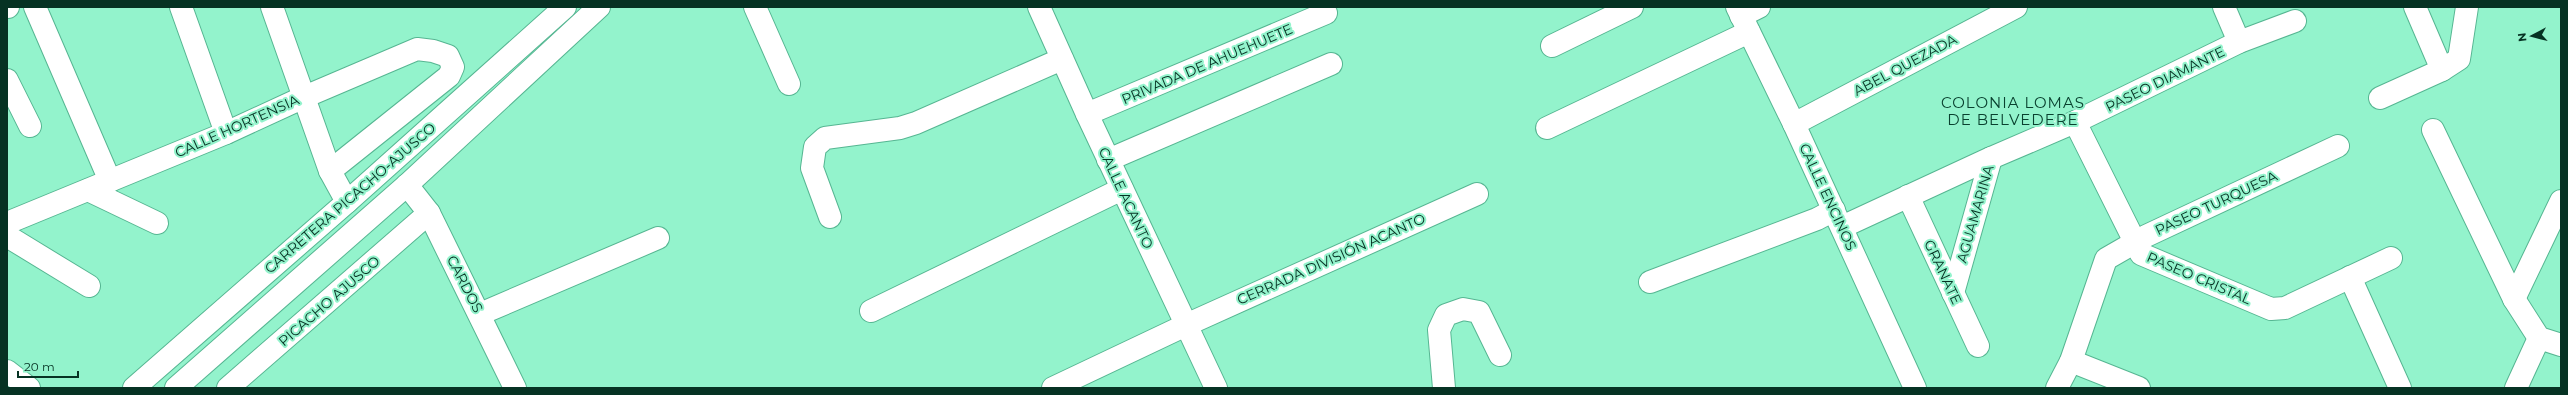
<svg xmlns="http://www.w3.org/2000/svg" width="2568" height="395" viewBox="0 0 2568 395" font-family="Montserrat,sans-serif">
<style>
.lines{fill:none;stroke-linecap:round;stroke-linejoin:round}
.minor-casing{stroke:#56b692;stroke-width:24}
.major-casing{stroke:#56b692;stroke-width:24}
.minor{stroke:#fff;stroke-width:22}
.major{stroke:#fff;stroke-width:22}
.labels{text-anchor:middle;stroke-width:4;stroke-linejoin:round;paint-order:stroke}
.street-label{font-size:14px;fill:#063223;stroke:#93f3cc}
.neighbourhood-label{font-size:15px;letter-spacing:1px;fill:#09412f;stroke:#93f3cc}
</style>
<rect width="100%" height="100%" fill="#93f3cc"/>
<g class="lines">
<defs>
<g id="minor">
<polyline points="7,7 8,7"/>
<polyline points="35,7 110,181"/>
<polyline points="181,7 226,133"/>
<polyline points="272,7 330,171 347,202"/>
<polyline points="755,7 789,84"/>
<polyline points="1039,7 1087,114 1216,388"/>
<polyline points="1737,7 1794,124 1915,388"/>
<polyline points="2224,7 2239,42"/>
<polyline points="1741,16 1759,7"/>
<polyline points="1552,46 1632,7"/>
<polyline points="2442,70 2459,59 2467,7"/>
<polyline points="7,80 30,126"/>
<polyline points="2380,98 2442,70 2415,7"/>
<polyline points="1087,114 1326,13"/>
<polyline points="2075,122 2141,254 2271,309 2285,308 2391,258"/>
<polyline points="1794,124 2016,7"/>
<polyline points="1547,128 1749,32"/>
<polyline points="2433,130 2514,299 2539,338 2561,345"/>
<polyline points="1108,160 1331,64"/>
<polyline points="407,185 429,213 515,388"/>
<polyline points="88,190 157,223"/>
<polyline points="1908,196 1978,346"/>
<polyline points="830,217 812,168 815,147 825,138 900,128 916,123 1062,59"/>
<polyline points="7,223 226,133 302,98 417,49 433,51 448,56 453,67 449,76 330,171"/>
<polyline points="1842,227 1991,158 2075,122 2239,42 2295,21"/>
<polyline points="7,236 89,286"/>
<polyline points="2350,277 2400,388"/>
<polyline points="1650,282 1817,219 1834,210"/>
<polyline points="1953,293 1991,158"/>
<polyline points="2514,299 2561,201"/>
<polyline points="871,311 1122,189"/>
<polyline points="480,314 658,238"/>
<polyline points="2071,361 2139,388"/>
<polyline points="7,371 29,388"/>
<polyline points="228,388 429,213"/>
<polyline points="1053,388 1186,325 1477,194"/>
<polyline points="1444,388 1439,330 1446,315 1463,309 1479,312 1500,355"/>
<polyline points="2057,388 2071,361 2106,259 2146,236 2338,146"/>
<polyline points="2516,388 2539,338"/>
</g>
<g id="major">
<polyline points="134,388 347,202 565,7"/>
<polyline points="176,388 407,185 599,7"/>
</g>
</defs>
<use href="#minor" class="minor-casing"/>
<use href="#major" class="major-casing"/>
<use href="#minor" class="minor"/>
<use href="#major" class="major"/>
</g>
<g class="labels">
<g class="street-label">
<text transform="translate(1207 64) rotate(-23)" y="5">PRIVADA DE AHUEHUETE</text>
<text transform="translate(1905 65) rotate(-28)" y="5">ABEL QUEZADA</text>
<text transform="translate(2165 79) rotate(-26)" y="5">PASEO DIAMANTE</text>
<text transform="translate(237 126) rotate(-24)" y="5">CALLE HORTENSIA</text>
<text transform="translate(1828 197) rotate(65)" y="5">CALLE ENCINOS</text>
<text transform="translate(350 198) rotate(-41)" y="5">CARRETERA PICACHO-AJUSCO</text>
<text transform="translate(1126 198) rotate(65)" y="5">CALLE ACANTO</text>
<text transform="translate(2216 203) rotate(-25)" y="5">PASEO TURQUESA</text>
<text transform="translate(1975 214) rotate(-74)" y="5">AGUAMARINA</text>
<text transform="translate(1331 259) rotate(-24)" y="5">CERRADA DIVISIÓN ACANTO</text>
<text transform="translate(1943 272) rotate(65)" y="5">GRANATE</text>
<text transform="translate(2199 278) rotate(23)" y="5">PASEO CRISTAL</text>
<text transform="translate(465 284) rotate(63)" y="5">CARDOS</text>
<text transform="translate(329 301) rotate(-41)" y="5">PICACHO AJUSCO</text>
</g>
<g class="neighbourhood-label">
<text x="2013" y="108">COLONIA LOMAS<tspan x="2013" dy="17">DE BELVEDERE</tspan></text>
</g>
</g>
<rect width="2568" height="395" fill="none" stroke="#063223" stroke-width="16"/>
<g transform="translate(2532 36) rotate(263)" stroke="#93f3cc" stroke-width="3" paint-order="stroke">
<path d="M0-3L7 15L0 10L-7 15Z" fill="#063223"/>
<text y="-6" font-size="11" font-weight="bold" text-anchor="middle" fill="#063223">N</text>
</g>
<path d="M18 371v6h60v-6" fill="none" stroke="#063223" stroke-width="2"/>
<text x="24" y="371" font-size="12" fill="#063223" stroke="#93f3cc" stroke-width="3" paint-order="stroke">20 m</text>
</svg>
